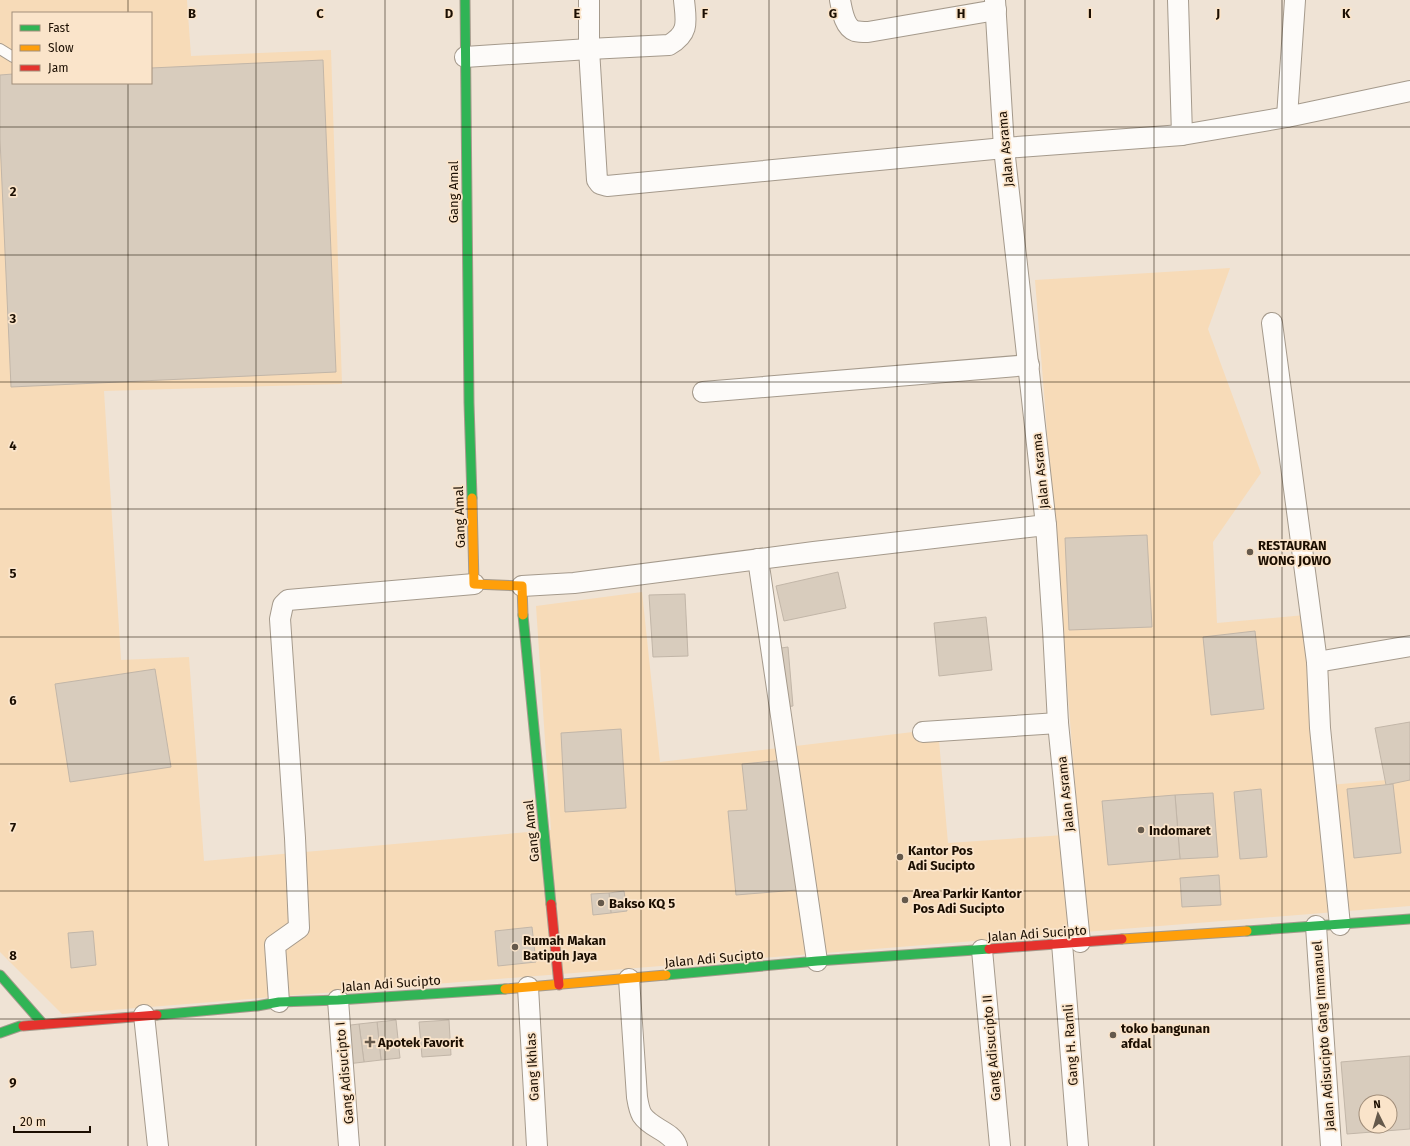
<svg xmlns="http://www.w3.org/2000/svg" width="1410" height="1146" viewBox="0 0 1410 1146" font-family="'Fira Sans',sans-serif">
<style>
.built{fill:#f7dbb8;fill-rule:evenodd}
.building{fill:#d8ccbd;stroke:#c2b6a8;fill-rule:evenodd}
.lines{fill:none;stroke-linecap:round;stroke-linejoin:round}
.lane-casing{stroke:#a59a8c;stroke-width:12}
.street-casing{stroke:#a59a8c;stroke-width:22}
.fast-casing{stroke:#a59a8c;stroke-width:11}
.slow-casing{stroke:#a59a8c;stroke-width:11}
.jam-casing{stroke:#a59a8c;stroke-width:11}
.lane{stroke:#fdfbf9;stroke-width:10}
.street{stroke:#fdfbf9;stroke-width:20}
.fast{stroke:#30b455;stroke-width:9}
.slow{stroke:#ff9f0a;stroke-width:9}
.jam{stroke:#e5322d;stroke-width:9}
.grid{fill:none;stroke:#1b0e01;stroke-width:1;stroke-opacity:0.55}
.poi-dot{fill:#65594b;stroke:#fae4ca;stroke-width:1.5}
.labels{text-anchor:middle;stroke-width:3.5;stroke-linejoin:round;paint-order:stroke}
.street-label{font-size:13px;fill:#1b0e01;stroke:#fae4ca}
.poi-label{font-size:13px;font-weight:bold;fill:#1b0e01;stroke:#fae4ca;text-anchor:start}
.grid-label{font-size:13px;text-anchor:middle;font-weight:bold;fill:#1b0e01;stroke:#fae4ca;stroke-width:3.5;stroke-linejoin:round;paint-order:stroke}
</style>
<rect width="100%" height="100%" fill="#efe3d5"/>
<path class="built" d="M0,0H187L191,56L331,50L342,384L104,391L121,660L189,657L204,861L551,830L536,606L642,592L660,762L938,729L948,843L1079,834L1035,280L1230,268L1208,329L1261,473L1213,542L1217,623L1305,615L1318,786L1410,778V906L62,1014L0,952ZM13,13H151V83H13Z"/>
<g class="building">
<polygon points="323,60 336,372 11,387 0,139 0,75 13,74 13,83 151,83 151,68"/>
<polygon points="1147,535 1152,627 1069,630 1065,538"/>
<polygon points="838,572 846,608 784,621 776,586"/>
<polygon points="685,594 688,656 653,657 649,595"/>
<polygon points="986,617 992,670 939,676 934,623"/>
<polygon points="1255,631 1264,709 1211,715 1203,637"/>
<polygon points="788,647 793,706 786,707 781,648"/>
<polygon points="155,669 171,767 70,782 55,684"/>
<polygon points="1410,722 1410,780 1386,785 1375,728"/>
<polygon points="621,729 626,808 565,812 561,733"/>
<polygon points="785,760 797,890 736,895 728,811 747,810 742,764"/>
<polygon points="1393,784 1401,853 1354,858 1347,789"/>
<polygon points="1261,789 1267,857 1240,859 1234,792"/>
<polygon points="1213,793 1218,857 1180,859 1175,795"/>
<polygon points="1175,795 1180,859 1108,865 1102,801"/>
<polygon points="1219,875 1221,905 1182,907 1180,878"/>
<polygon points="624,891 627,911 611,913 609,893"/>
<polygon points="609,893 611,913 593,915 591,894"/>
<polygon points="532,927 536,962 498,966 495,931"/>
<polygon points="93,931 96,965 71,968 68,933"/>
<polygon points="396,1020 400,1058 381,1060 377,1022"/>
<polygon points="449,1020 451,1055 422,1057 419,1022"/>
<polygon points="377,1022 381,1060 364,1062 359,1024"/>
<polygon points="359,1024 364,1062 347,1064 343,1026"/>
<path d="M1410,1056V1129L1347,1134L1341,1062ZM1366,1102H1390V1126H1366Z"/>
</g>
<g class="lines">
<defs>
<polyline id="lane" points="0,49 13,57"/>
<g id="street">
<polyline points="589,0 589,49 597,180 600,184 607,186 1004,148 1182,135 1287,117 1410,91"/>
<path d="M840,0C842,10 844,27 855,31C859,32 864,32 868,32L996,10"/>
<polyline points="995,0 1004,148 1046,525 1053,629 1058,723 1080,942"/>
<polyline points="1178,0 1182,135"/>
<path d="M465,57L589,49L669,45C690,33 686,21 684,0"/>
<polyline points="1287,117 1295,0"/>
<polyline points="1272,323 1317,662 1320,728 1340,925"/>
<polyline points="703,392 1029,365"/>
<polyline points="758,559 817,961"/>
<polyline points="522,586 574,583 814,552 1046,525"/>
<polyline points="1317,662 1410,646"/>
<polyline points="923,732 1058,723"/>
<polyline points="1316,926 1331,1146"/>
<polyline points="1062,943 1078,1146"/>
<polyline points="982,950 1000,1146"/>
<path d="M629,979L637,1097C638,1103 639,1110 642,1115C651,1129 672,1131 677,1146"/>
<polyline points="528,987 537,1146"/>
<polyline points="338,1000 349,1146"/>
<polyline points="279,1002 275,945 299,928 295,838 280,619 283,605 288,600 474,584"/>
<polyline points="144,1015 158,1146"/>
</g>
<g id="fast">
<polyline points="465,0 469,403 472,498"/>
<polyline points="523,615 551,904"/>
<polyline points="1247,931 1410,919"/>
<polyline points="0,975 43,1024"/>
<polyline points="666,975 817,961 989,949"/>
<polyline points="157,1015 257,1006 279,1002 338,1000 505,989"/>
<polyline points="0,1033 20,1026"/>
</g>
<g id="slow">
<polyline points="472,498 474,584 522,586 523,615"/>
<polyline points="1122,939 1247,931"/>
<polyline points="505,989 666,975"/>
</g>
<g id="jam">
<polyline points="551,904 559,985"/>
<polyline points="989,949 1122,939"/>
<polyline points="23,1026 157,1015"/>
</g>
</defs>
<use href="#lane" class="lane-casing"/>
<use href="#street" class="street-casing"/>
<use href="#fast" class="fast-casing"/>
<use href="#slow" class="slow-casing"/>
<use href="#jam" class="jam-casing"/>
<use href="#lane" class="lane"/>
<use href="#street" class="street"/>
<use href="#fast" class="fast"/>
<use href="#slow" class="slow"/>
<use href="#jam" class="jam"/>
</g>
<path class="grid" d="M128,0V13M256,0V1146M385,0V1146M513,0V1146M641,0V1146M769,0V1146M897,0V1146M1025,0V1146M1154,0V1146M1282,0V1146M128,83V1146M0,127H1410M0,255H1410M0,382H1410M0,509H1410M0,637H1410M0,764H1410M0,891H1410M0,1019H1410"/>
<g class="poi-dot">
<circle cx="1250" cy="552" r="4"/>
<circle cx="1141" cy="830" r="4"/>
<circle cx="900" cy="857" r="4"/>
<circle cx="905" cy="900" r="4"/>
<circle cx="601" cy="903" r="4"/>
<circle cx="515" cy="947" r="4"/>
<circle cx="1113" cy="1035" r="4"/>
<path d="M368 1036h4v4h4v4h-4v4h-4v-4h-4v-4h4z"/>
</g>
<g class="labels">
<g class="street-label">
<text transform="translate(1005 149) rotate(-95)" y="5">Jalan Asrama</text>
<text transform="translate(453 192) rotate(-90)" y="5">Gang Amal</text>
<text transform="translate(1040 471) rotate(-96)" y="5">Jalan Asrama</text>
<text transform="translate(459 517) rotate(-92)" y="5">Gang Amal</text>
<text transform="translate(1065 794) rotate(-96)" y="5">Jalan Asrama</text>
<text transform="translate(531 831) rotate(-96)" y="5">Gang Amal</text>
<text transform="translate(1037 933) rotate(-4)" y="5">Jalan Adi Sucipto</text>
<text transform="translate(714 958) rotate(-5)" y="5">Jalan Adi Sucipto</text>
<text transform="translate(391 983) rotate(-4)" y="5">Jalan Adi Sucipto</text>
<text transform="translate(1323 1036) rotate(-94)" y="5">Jalan Adisucipto Gang Immanuel</text>
<text transform="translate(1070 1045) rotate(-94)" y="5">Gang H. Ramli</text>
<text transform="translate(991 1048) rotate(-95)" y="5">Gang Adisucipto II</text>
<text transform="translate(532 1067) rotate(-93)" y="5">Gang Ikhlas</text>
<text transform="translate(344 1073) rotate(-95)" y="5">Gang Adisucipto I</text>
</g>
<g class="poi-label">
<text x="1258" y="550">RESTAURAN<tspan x="1258" dy="15">WONG JOWO</tspan></text>
<text x="1149" y="835">Indomaret</text>
<text x="908" y="855">Kantor Pos<tspan x="908" dy="15">Adi Sucipto</tspan></text>
<text x="913" y="898">Area Parkir Kantor<tspan x="913" dy="15">Pos Adi Sucipto</tspan></text>
<text x="609" y="908">Bakso KQ 5</text>
<text x="523" y="945">Rumah Makan<tspan x="523" dy="15">Batipuh Jaya</tspan></text>
<text x="1121" y="1033">toko bangunan<tspan x="1121" dy="15">afdal</tspan></text>
<text x="378" y="1047">Apotek Favorit</text>
</g>
</g>
<g class="grid-label">
<text x="192" y="18">B</text>
<text x="320" y="18">C</text>
<text x="449" y="18">D</text>
<text x="577" y="18">E</text>
<text x="705" y="18">F</text>
<text x="833" y="18">G</text>
<text x="961" y="18">H</text>
<text x="1090" y="18">I</text>
<text x="1218" y="18">J</text>
<text x="1346" y="18">K</text>
<text x="13" y="196">2</text>
<text x="13" y="323">3</text>
<text x="13" y="450">4</text>
<text x="13" y="578">5</text>
<text x="13" y="705">6</text>
<text x="13" y="832">7</text>
<text x="13" y="960">8</text>
<text x="13" y="1087">9</text>
</g>
<rect x="12" y="12" width="140" height="72" fill="#fae4ca" stroke="#a18e7a"/>
<rect x="20" y="25" width="20" height="6" fill="#30b455" stroke="#a18e7a"/>
<text x="48" y="32" font-size="12" fill="#1b0e01">Fast</text>
<rect x="20" y="45" width="20" height="6" fill="#ff9f0a" stroke="#a18e7a"/>
<text x="48" y="52" font-size="12" fill="#1b0e01">Slow</text>
<rect x="20" y="65" width="20" height="6" fill="#e5322d" stroke="#a18e7a"/>
<text x="48" y="72" font-size="12" fill="#1b0e01">Jam</text>
<g transform="translate(1378 1114) rotate(355)"><circle r="19" fill="#fae4ca" stroke="#a18e7a"/>
<path d="M0-3L7 15L0 10L-7 15Z" fill="#65594b"/>
<text y="-6" font-size="11" font-weight="bold" text-anchor="middle" fill="#1b0e01">N</text>
</g>
<path d="M14 1126v6h76v-6" fill="none" stroke="#1b0e01" stroke-width="2"/>
<text x="20" y="1126" font-size="12" fill="#1b0e01" stroke="#fae4ca" stroke-width="3" paint-order="stroke">20 m</text>
</svg>
